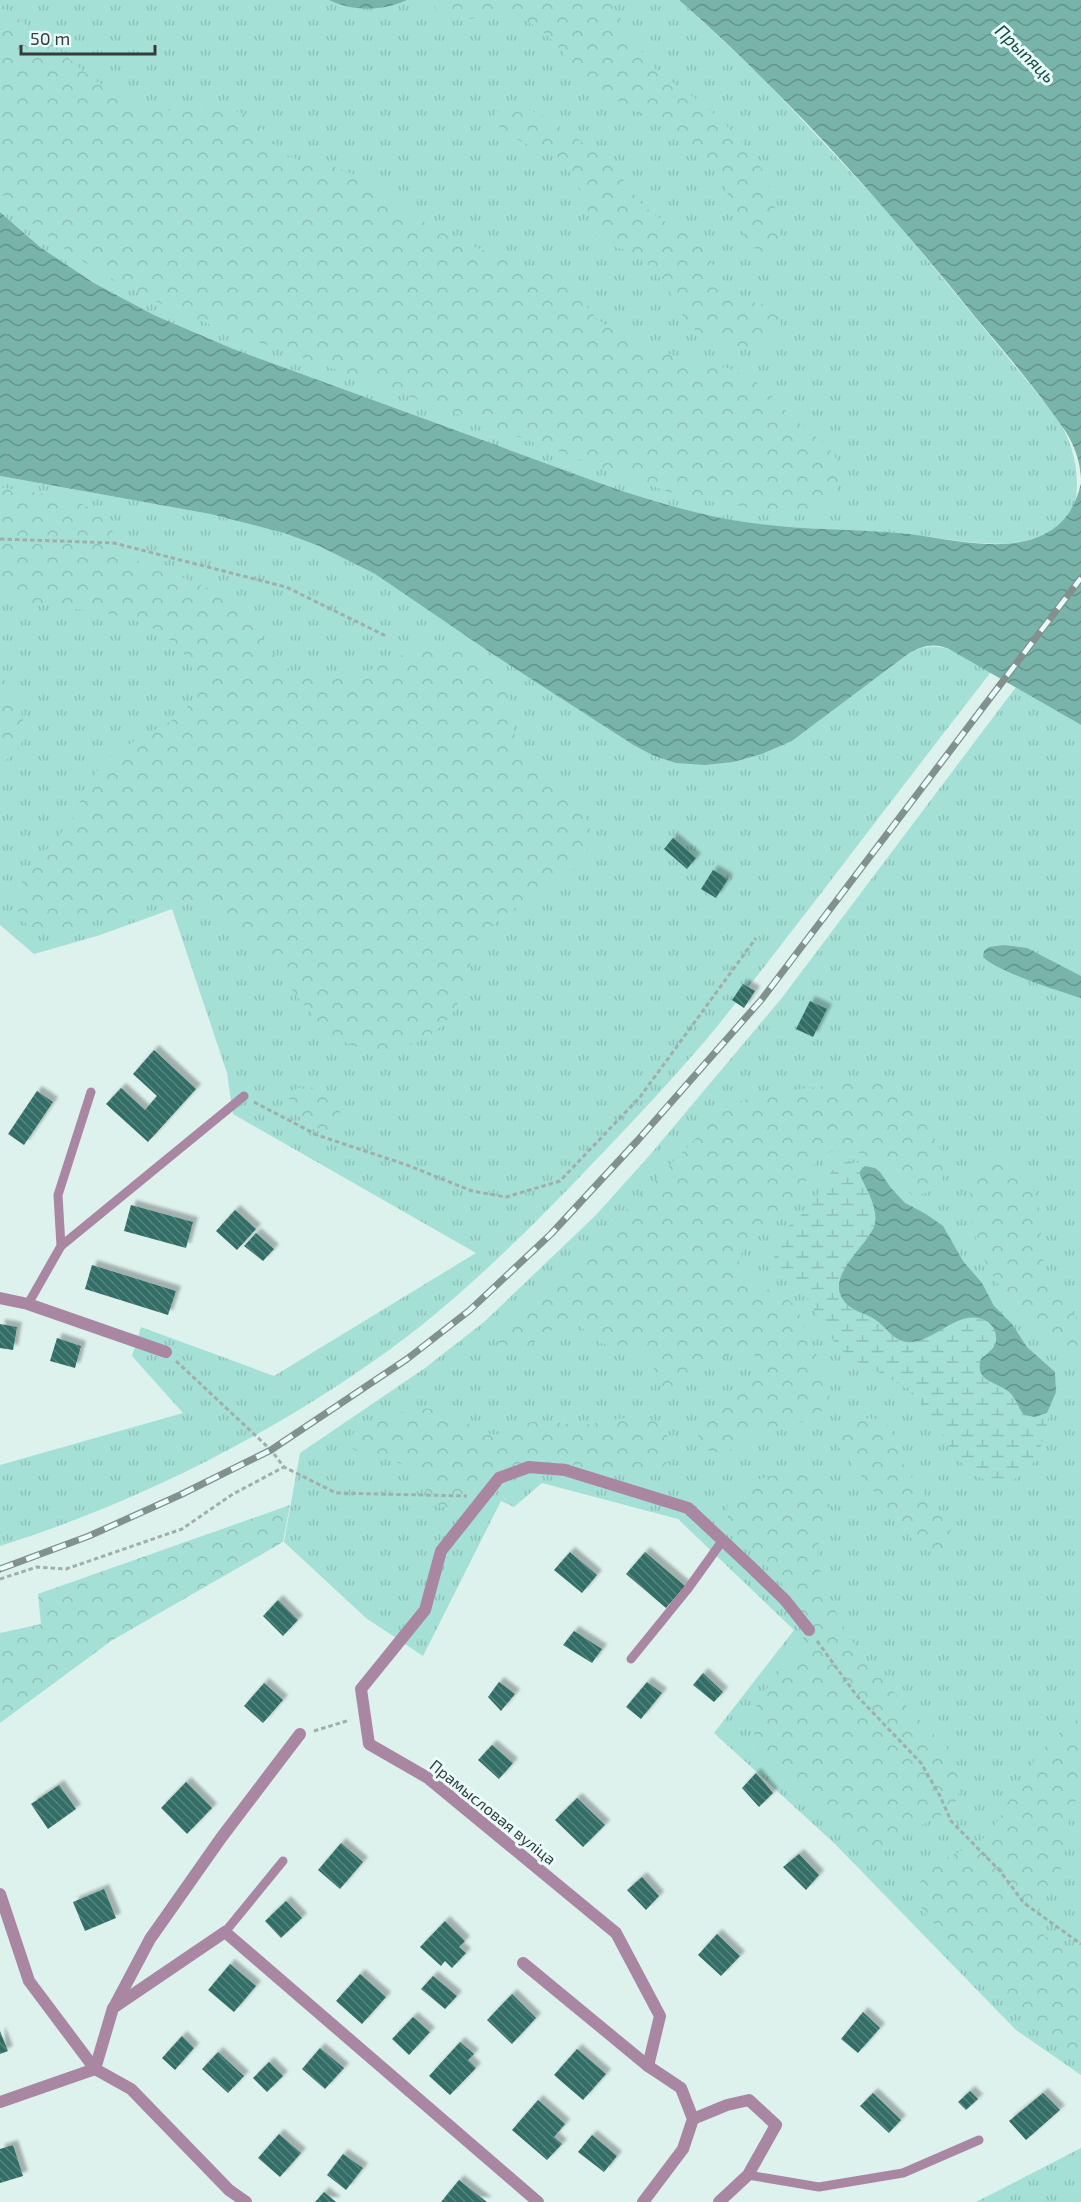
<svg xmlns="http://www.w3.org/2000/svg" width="1081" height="2202" viewBox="0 0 1081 2202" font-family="'Exo 2',sans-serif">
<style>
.grass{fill:url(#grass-tufts)}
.forest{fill:url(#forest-crowns)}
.wetland{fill:url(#wetland-marsh)}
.water{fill:url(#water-waves)}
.building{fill:url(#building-back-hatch);filter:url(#shadow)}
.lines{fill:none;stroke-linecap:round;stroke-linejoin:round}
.path{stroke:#a0afac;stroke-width:3;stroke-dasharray:4.5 3;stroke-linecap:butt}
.service{stroke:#a987a2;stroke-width:9}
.minor{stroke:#a987a2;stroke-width:12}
.rail-casing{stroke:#83918e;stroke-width:7}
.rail{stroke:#eafefa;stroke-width:4.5;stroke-dasharray:14;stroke-linecap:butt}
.labels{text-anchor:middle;stroke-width:6;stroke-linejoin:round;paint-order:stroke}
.street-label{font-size:16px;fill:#353d3b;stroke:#eafefa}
.water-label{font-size:18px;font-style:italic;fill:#144943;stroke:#eafefa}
</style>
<defs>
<pattern id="grass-tufts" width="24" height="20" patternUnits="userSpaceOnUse" patternTransform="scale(1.5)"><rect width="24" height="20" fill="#a4e0d6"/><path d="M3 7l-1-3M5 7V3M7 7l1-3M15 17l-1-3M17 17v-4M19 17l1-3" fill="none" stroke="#8ec1b9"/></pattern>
<pattern id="forest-crowns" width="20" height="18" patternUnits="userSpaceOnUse" patternTransform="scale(1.5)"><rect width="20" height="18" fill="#a4e0d6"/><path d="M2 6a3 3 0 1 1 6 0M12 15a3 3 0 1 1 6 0" fill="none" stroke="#8ec1b9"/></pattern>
<pattern id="wetland-marsh" width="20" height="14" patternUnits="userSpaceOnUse" patternTransform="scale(1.5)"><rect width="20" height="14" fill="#a4e0d6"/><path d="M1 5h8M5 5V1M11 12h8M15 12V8" fill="none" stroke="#8ec1b9"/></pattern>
<pattern id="water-waves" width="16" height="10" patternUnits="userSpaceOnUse" patternTransform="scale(1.5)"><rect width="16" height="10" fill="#78b4aa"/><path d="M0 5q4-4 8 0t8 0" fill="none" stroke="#63948c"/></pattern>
<pattern id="building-back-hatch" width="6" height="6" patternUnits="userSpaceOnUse" patternTransform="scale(1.5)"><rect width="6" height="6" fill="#326e66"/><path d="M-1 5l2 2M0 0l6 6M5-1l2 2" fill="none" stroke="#56847e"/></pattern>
<filter id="shadow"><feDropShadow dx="5" dy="-5" stdDeviation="1.5" flood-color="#0004"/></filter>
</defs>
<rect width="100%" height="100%" fill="#ddf1ed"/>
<g class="grass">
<path d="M0,0H679L759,74L890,214L1055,415C1073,441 1081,473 1075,504C1042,568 951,536 896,533C848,529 799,530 751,523C705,517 662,504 619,490L231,348L154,315L94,283L40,247L0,212Z"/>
<path d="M0,476L210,514L284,533L319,546L375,574L488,651L652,755L762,754L792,741L908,654C939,635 964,656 991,672C934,745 878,819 822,892C783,942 745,993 705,1041C662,1091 617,1138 572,1185C510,1248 447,1310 375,1360C263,1439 131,1505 0,1546V1465L183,1413L132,1356L141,1327L274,1376L476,1253L233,1114L227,1073L172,909L100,935L34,954L0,925Z"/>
<polygon points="1016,687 1081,725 1081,2075 1016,2030 835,1844 714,1733 794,1630 678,1519 542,1483 514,1507 501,1501 423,1656 366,1618 284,1542 300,1453 425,1368 484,1322 596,1215 649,1156 781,999"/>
<polygon points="1081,2148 1081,2202 976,2202"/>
</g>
<g class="forest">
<path d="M609,0L640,50L658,72L704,105L725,124L747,148L763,171L778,218L781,239L779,249C746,264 739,220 730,199C723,182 714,166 701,153C667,123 621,109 587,79C569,63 550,31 528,22C515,17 502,14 488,16C466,18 457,26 436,12L434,1Z"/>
<path d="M0,5L52,44L82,70L110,91L135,104L159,111L227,109L245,114L260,125L271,141L284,154L299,160L329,165L358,176L386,194L406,211L453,239L551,275L570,288L598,320L617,333L644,346L673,355L730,369L755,381L773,397L788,413L828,447L840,464L842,480L833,496L821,506L805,511L765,510L718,503L669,492C564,454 459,415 354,376C229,331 93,294 0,192Z"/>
<path d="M511,104C544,110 594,149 617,173C628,184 635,199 646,208C663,223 688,232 702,248C715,263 718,285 737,296C748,302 763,304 776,308C801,357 724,352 699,333C677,317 672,286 651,268C643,261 634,254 625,250C615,246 604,245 597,236C590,227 590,216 587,206C582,192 575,177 565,166C546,146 497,140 494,116L503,105Z"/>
<path d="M0,487C33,494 84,493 106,522C117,535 123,554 138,563C149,571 164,572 177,576C200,583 223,595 241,611C262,630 270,659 296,673C328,690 364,673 394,659C410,651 426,642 444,645C475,650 502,676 511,705C516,723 511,740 521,755C541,785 606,805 587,851C569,893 502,900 478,944C468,962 468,984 458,1003C441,1039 400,1055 362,1048C316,1039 290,980 261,948C242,928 218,910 191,903C138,889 72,946 30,927C0,904 28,867 49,847C56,840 63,831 69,823C82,802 88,778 106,761C129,738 175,727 191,702C202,683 191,659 177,646C129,600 60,616 0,595Z"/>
<path d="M0,676C22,696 40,750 0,762Z"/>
<path d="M861,1079C873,1080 886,1082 897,1089C908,1097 915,1109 923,1121C929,1131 938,1141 942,1153C951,1177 937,1196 912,1195C904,1189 899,1182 893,1175C874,1156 842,1138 818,1160C808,1170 806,1186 798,1197C783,1212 714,1256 748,1280C762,1290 779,1290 792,1303C802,1314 803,1327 809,1340C812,1349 818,1356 822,1364C830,1377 834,1393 825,1407C812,1427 786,1422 766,1429C751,1435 737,1450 722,1452C714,1453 706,1451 701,1445C684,1423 740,1393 755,1381L760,1375V1361L749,1350C724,1350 706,1373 685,1384C648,1404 660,1363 646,1352C633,1342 615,1349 601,1343C590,1338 583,1326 572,1321C567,1321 563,1321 558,1324C544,1332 513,1370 498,1340L501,1328L605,1231L714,1120C752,1091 765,1093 810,1088C827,1086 844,1081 861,1079Z"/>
<path d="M305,1086C323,1089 338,1102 343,1120L338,1131C312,1136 265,1095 305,1086Z"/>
<path d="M999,1158C1003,1159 1009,1159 1012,1162C1031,1173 1040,1202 1041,1223C1042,1237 1040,1250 1044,1265C1049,1288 1065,1305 1081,1322V1374C1066,1356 1048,1342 1032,1326C998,1291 966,1242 970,1191C971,1171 979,1160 999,1158Z"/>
<path d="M423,1408C439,1410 452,1413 466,1422C474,1427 481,1433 490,1434C506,1437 517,1425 532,1422C548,1418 565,1426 581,1425C607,1424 654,1402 668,1437C691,1494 584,1466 561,1463C555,1462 549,1463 543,1463C529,1463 507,1469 495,1476C483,1484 459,1508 446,1507C428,1506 424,1477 407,1467C391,1456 360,1459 349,1445C348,1421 405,1411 423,1408Z"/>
<path d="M864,1418L877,1419L887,1424L897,1442L905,1469L950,1527C956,1556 934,1559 915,1543L840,1449C828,1426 844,1420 864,1418Z"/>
<path d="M790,1473C814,1475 835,1489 829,1517C827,1527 819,1536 818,1547C817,1554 819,1567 821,1574C841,1646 897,1695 946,1747C960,1767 968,1796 945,1813C937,1819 928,1821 920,1826C891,1844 881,1855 848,1836C823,1813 773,1776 758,1747C753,1737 752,1721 755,1711C759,1696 770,1685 779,1673C788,1661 805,1646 804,1630C803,1594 754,1556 732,1528C712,1487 759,1477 790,1473Z"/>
<polygon points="290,1505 283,1542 111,1641 0,1723 0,1633 41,1624 38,1594"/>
<path d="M1081,1718C1081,1736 1081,1771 1081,1787C1079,1795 1073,1804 1071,1812C1066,1834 1066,1855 1059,1876C1052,1895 1028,1912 1041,1933L1081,1963V2060C1025,2021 980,1972 933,1923C924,1913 914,1900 919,1886C930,1855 967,1855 987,1835C999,1822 1005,1806 1014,1792C1028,1767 1054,1730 1081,1718Z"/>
</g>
<path class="wetland" d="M846,1162L865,1163L875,1168L870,1166L860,1175L873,1207L875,1223L868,1235L846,1265L840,1283L851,1309C859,1312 869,1315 877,1320C887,1327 893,1340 906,1342C934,1345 961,1303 988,1323C1008,1337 987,1352 979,1365L983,1377L1009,1392L1016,1403L1047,1412L1051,1407C1043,1438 1039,1481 999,1482C961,1483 942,1428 922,1404C910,1390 894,1380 878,1372C868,1367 859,1364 850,1357C828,1341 820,1315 804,1295C798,1288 791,1283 785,1276C758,1246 786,1228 807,1210C824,1195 822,1170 846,1162Z"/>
<g class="water">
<path d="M329,0H407C383,11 353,12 329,0Z"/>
<path d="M679,0H1081V479C1080,461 1075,447 1066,432C1039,392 1007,355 976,318C885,205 788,96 679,0Z"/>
<path d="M0,212L40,247L94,283L154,315L231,348L619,490C663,504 706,517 752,523C800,530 849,529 898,533C940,536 996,554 1038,537C1063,527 1075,509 1081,483V725L949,649C934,643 923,645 908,654L792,741L762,754L733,762L705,765L676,763L652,755L632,744L488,651L375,574L319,546L284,533L210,514L0,476Z"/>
<path d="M1004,945L1027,948L1081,976V998C1059,991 998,972 983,957L984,951L989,947Z"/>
<path d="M865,1166L875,1168L880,1172L891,1188L905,1203L926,1214L943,1226L963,1261L982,1283L994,1306L1012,1324L1027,1347L1055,1372L1056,1392L1047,1413L1035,1417L1024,1415C1018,1408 1016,1397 1008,1391C995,1381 974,1381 981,1359C987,1353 997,1348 996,1338C996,1331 993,1326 988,1322C960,1304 934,1345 906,1342C893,1340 887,1328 877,1321C869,1314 857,1313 849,1306C817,1279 871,1245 875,1223C878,1207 866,1189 860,1175V1171Z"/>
</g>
<g class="building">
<polygon points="673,838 696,858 687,869 664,849"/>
<polygon points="713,870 728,879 716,898 701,889"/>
<polygon points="743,984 755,991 744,1008 732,1000"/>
<polygon points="810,1001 827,1009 813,1037 796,1029"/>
<polygon points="154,1050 196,1089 148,1142 106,1104 121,1088 145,1110 157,1096 133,1074"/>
<polygon points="37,1091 53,1102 24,1145 8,1134"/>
<polygon points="131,1205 193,1222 186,1248 124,1231"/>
<polygon points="235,1210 256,1229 237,1250 216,1231"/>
<polygon points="256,1233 274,1249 263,1261 244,1246"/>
<polygon points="92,1265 176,1291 168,1315 85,1289"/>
<polygon points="0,1324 17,1327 13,1350 0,1348"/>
<polygon points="57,1338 81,1346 75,1368 50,1361"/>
<polygon points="570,1552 597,1575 582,1593 554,1570"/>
<polygon points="645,1552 685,1586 666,1608 626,1574"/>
<polygon points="278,1600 298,1620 283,1636 263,1616"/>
<polygon points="574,1631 602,1649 592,1663 563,1645"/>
<polygon points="703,1673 723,1692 714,1702 693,1685"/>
<polygon points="499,1682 515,1694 501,1711 488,1697"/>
<polygon points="647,1682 662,1693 641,1719 626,1707"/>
<polygon points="264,1683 283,1700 263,1723 244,1706"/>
<polygon points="492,1745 513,1763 499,1779 478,1760"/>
<polygon points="756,1773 773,1793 759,1807 742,1788"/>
<polygon points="186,1782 212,1808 187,1834 161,1808"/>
<polygon points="59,1785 76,1809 48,1829 31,1804"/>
<polygon points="577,1798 605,1825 583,1847 555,1820"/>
<polygon points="341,1843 363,1862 340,1889 318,1870"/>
<polygon points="799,1854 819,1875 806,1890 783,1867"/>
<polygon points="642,1877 659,1896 646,1910 627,1890"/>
<polygon points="104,1889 116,1918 85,1931 73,1902"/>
<polygon points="286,1901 302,1918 281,1938 265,1921"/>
<polygon points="445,1921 465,1941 459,1947 466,1953 452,1968 445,1961 441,1966 420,1947"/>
<polygon points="717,1934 740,1956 721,1976 698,1955"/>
<polygon points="230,1964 256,1986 234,2012 208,1990"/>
<polygon points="360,1974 386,1997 362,2024 336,2001"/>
<polygon points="433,1976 457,1996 445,2009 421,1989"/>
<polygon points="512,1994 536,2018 512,2044 487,2020"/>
<polygon points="863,2012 880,2028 858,2053 841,2039"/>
<polygon points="413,2017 430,2032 409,2055 392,2039"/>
<polygon points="0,2031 8,2051 0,2054"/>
<polygon points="182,2036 194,2048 175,2070 162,2058"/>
<polygon points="460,2042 474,2054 468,2060 476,2068 450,2095 429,2076"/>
<polygon points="320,2048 344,2068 325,2089 302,2069"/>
<polygon points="577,2049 606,2074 583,2100 554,2075"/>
<polygon points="218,2052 244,2076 228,2093 202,2069"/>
<polygon points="269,2062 283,2076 267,2092 253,2078"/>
<polygon points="970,2091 978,2099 966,2110 958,2102"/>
<polygon points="873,2093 901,2120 889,2133 860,2106"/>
<polygon points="1043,2093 1060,2110 1026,2140 1009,2121"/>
<polygon points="538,2100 565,2124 554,2137 562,2144 547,2160 512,2130"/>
<polygon points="279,2134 301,2153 280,2177 258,2158"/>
<polygon points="592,2135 617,2156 604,2172 578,2152"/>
<polygon points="13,2145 23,2176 0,2183 0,2149"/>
<polygon points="343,2154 363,2168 346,2190 327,2175"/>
<polygon points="459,2180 474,2192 487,2202 441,2202"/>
<polygon points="324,2192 336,2202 315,2202"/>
</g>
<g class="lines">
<g class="path">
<polyline points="0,539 114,543 286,587 386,636"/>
<polyline points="254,1102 317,1135 407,1165 472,1191 506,1197 560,1181 640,1097 756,938"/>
<polyline points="176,1361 271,1450 284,1467 336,1493 467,1496"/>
<polyline points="0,1579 37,1567 66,1569 182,1529 233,1494 284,1467"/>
<polyline points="817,1641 857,1696 921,1763 940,1796 951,1821 1000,1871 1024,1903 1081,1944"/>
<polyline points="314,1731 350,1720"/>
</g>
<g class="service">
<polyline points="61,1246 244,1096"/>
<polyline points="28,1304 61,1246 58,1195 91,1092"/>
<polyline points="631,1659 687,1590 723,1540"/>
<polyline points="225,1932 283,1861"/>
<polyline points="748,2175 819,2187 903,2173 979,2140"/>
</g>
<g class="minor">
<polyline points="0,1298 28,1304 166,1352"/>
<polyline points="0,1894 29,1981 95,2069 0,2102"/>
<polyline points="523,1963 648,2066 681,2088 693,2119 683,2149 643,2202"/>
<polyline points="114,2007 150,1939 221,1838 300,1734"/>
<polyline points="648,2066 660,2016 616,1933 428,1778 369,1744 361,1689 425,1610 441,1551 499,1478 529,1467 565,1470 688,1508 750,1566 785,1600 809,1630"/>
<polyline points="693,2119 727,2105 749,2100 776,2125 748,2175 719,2202"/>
<polyline points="246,2202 229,2190 131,2089 95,2069 113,2008 225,1932 538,2202"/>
</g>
<defs>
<polyline id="rail" points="0,1569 89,1536 180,1495 271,1450 407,1359 470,1310 551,1234 638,1140 762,999 1081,578"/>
</defs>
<use href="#rail" class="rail-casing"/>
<use href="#rail" class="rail"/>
</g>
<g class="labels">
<g class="street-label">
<text transform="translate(493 1812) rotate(39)" y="6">Прамысловая вуліца</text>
</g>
<g class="water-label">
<text transform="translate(1025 54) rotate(44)" y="6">Прыпяць</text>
</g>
</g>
<path d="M21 45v9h134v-9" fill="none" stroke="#353d3b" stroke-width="3"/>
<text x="30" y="45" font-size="18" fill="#353d3b" stroke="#eafefa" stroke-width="4.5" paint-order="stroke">50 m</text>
</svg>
